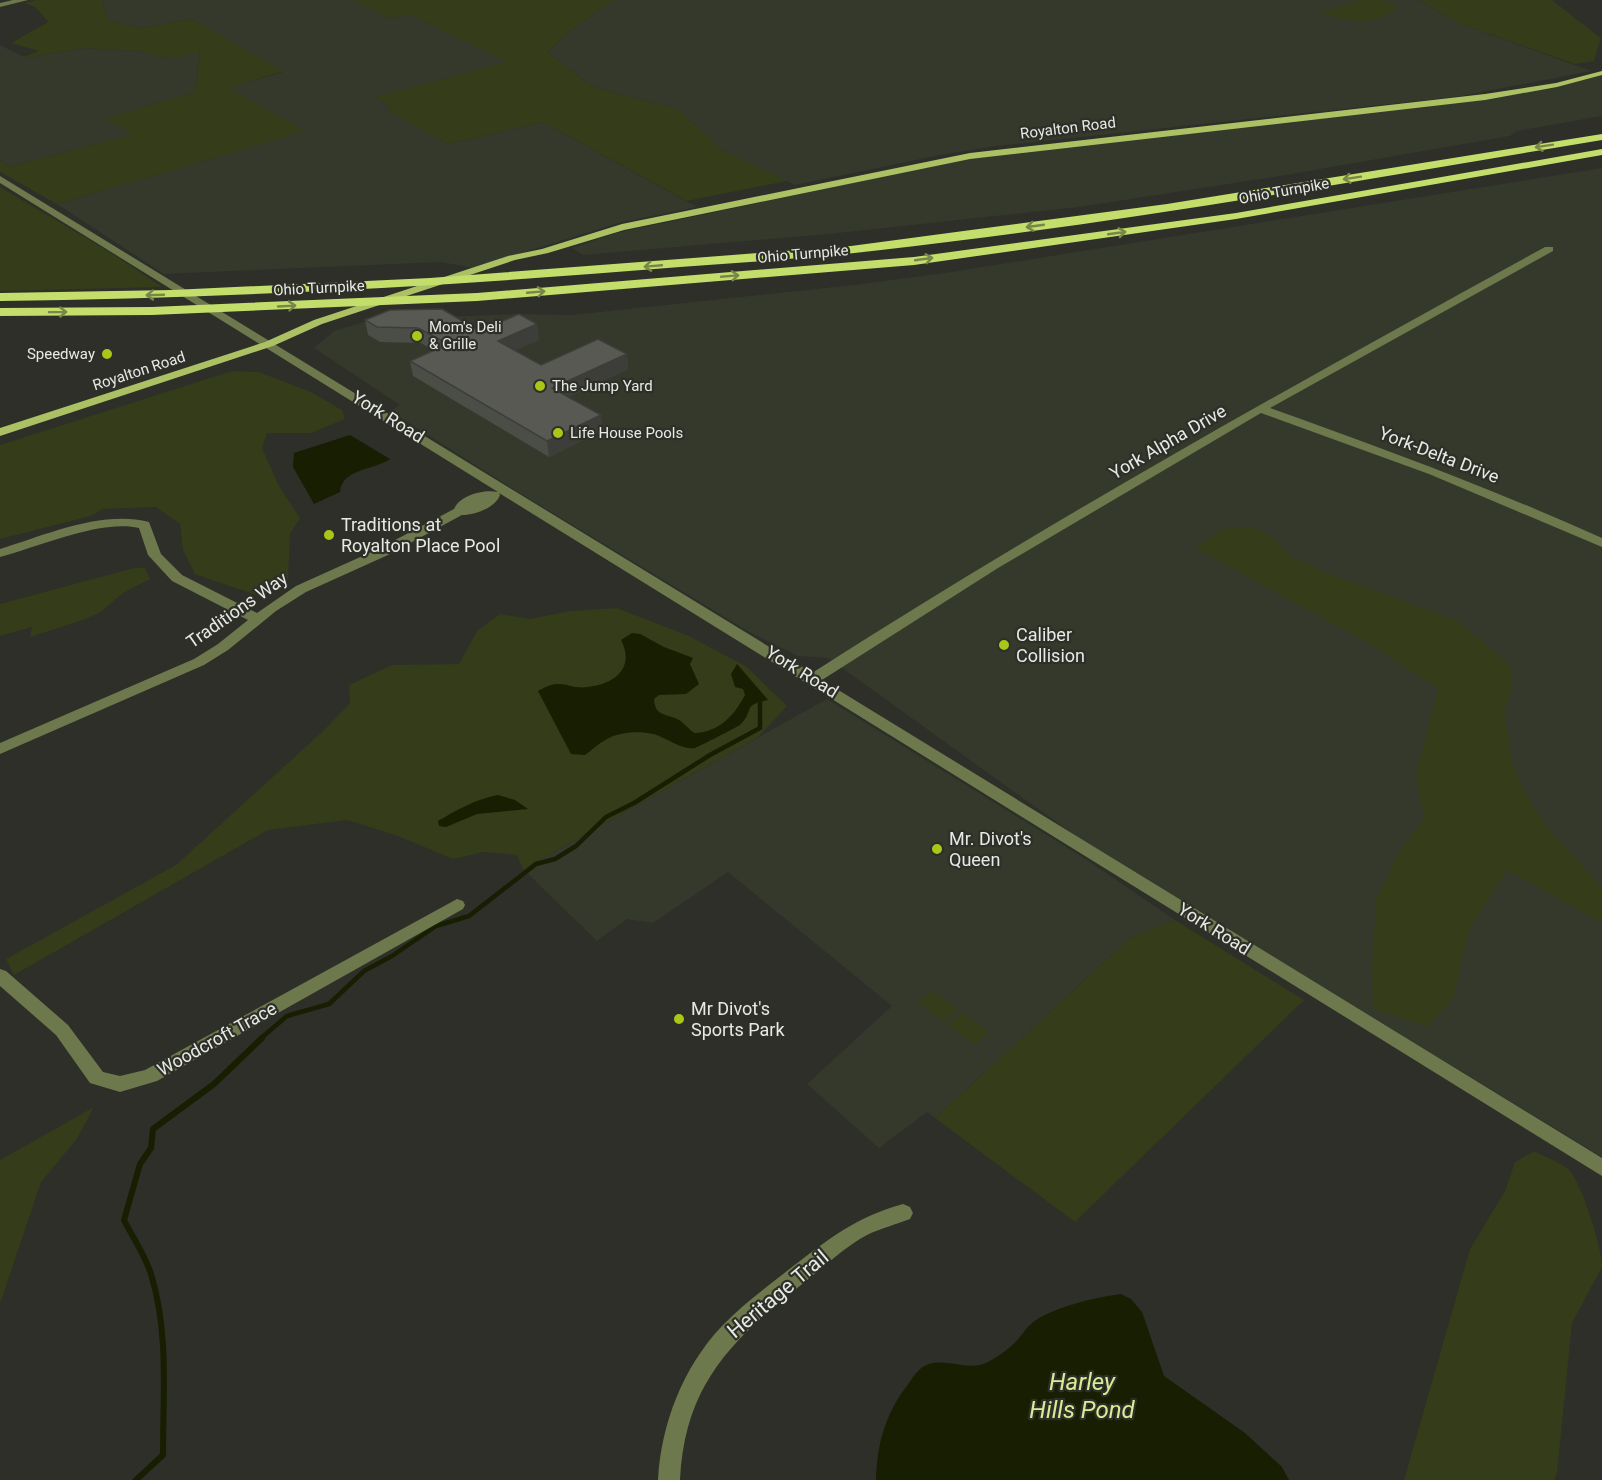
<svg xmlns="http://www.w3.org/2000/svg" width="1602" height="1480" viewBox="0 0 1602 1480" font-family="Roboto,sans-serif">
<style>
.built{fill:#35392c}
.green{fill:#343c1a}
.water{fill:#181e01}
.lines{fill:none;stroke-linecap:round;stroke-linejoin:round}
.stream-far1{stroke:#181e01;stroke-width:4.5}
.stream{stroke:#181e01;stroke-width:6}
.minor{fill:#6d784c;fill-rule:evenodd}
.major{fill:#acc163;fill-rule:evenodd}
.highway{fill:#c4de6b;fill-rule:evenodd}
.wall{fill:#4b4d47}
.shaded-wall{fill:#3d3e39}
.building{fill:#575952;stroke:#3d3e39;stroke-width:1.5}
.oneway{stroke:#78864a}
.poi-dot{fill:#aac719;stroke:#2d2f28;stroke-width:2}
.labels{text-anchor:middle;stroke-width:4.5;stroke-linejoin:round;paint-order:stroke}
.far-street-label{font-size:15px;fill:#e7e9e4;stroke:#2d2f28}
.far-poi-label{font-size:15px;fill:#e7e9e4;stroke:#2d2f28;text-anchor:start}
.street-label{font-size:18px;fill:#e7e9e4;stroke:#2d2f28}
.poi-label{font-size:18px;fill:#e7e9e4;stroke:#2d2f28;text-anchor:start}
.near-street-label{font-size:21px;fill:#e7e9e4;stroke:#2d2f28}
.near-water-label{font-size:24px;font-style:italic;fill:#d7ec95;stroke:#2d2f28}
</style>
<rect width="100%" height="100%" fill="#2d2f28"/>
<g class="built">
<polygon points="102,0 353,0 389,18 411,15 508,62 376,97 393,108 386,109 448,144 543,122 697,207 622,222 473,268 441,262 164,274 57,204 305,131 228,88 283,72 192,19 141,28 108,20"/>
<polygon points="614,0 1419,0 1458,23 1592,71 1455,97 997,146 945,154 795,185 722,150 678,109 593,87 547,52 571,30"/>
<polygon points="0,45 26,58 82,48 138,51 169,59 200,51 195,92 106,118 134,134 9,167 0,160"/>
<polygon points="1602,75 1602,116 1517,131 1510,136 1274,177 1079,207 829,234 583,255 572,248 616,233 980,156 1552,88"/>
<polygon points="1602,168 1602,1157 1080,839 828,658 798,656 751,633 510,487 390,411 400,405 314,348 334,331 370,320 514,314 572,315 854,285 945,273"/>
<polygon points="827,699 1084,858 1175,920 1130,938 935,1118 927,1112 879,1148 807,1084 892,1006 728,872 653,923 627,919 597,941 523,869"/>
</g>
<g class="green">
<polygon points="36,0 102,0 108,20 141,28 192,19 284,71 229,88 306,131 57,204 0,172 0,160 9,167 133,134 105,118 195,92 200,52 169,59 138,51 82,48 26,58 23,57 39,51 11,43 48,22 35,7 24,3"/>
<polygon points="353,0 614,0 571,30 547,52 593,87 678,109 722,150 787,181 687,201 543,122 448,144 385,109 392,107 375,97 507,62 411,15 389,18"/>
<path d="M1359,0H1381L1399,7C1368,28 1354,22 1320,13Z"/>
<polygon points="1419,0 1552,0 1601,38 1594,61 1575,64 1458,23"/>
<polygon points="0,187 113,254 162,287 0,291"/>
<polygon points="232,371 259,372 311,392 342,410 345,419 311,433 267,433 262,448 279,486 300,518 290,534 288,581 256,595 195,574 183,550 180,524 156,507 102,509 91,516 0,539 0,445"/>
<polygon points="1251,526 1272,537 1290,556 1325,572 1458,621 1510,665 1513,687 1504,711 1513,766 1530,801 1550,830 1602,887 1602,923 1507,870 1469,930 1454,997 1428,1027 1373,1009 1372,965 1376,900 1402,847 1424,819 1416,774 1438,689 1368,643 1195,548 1222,529"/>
<polygon points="134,568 145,568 150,579 123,593 102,611 86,619 30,637 32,627 0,636 0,604"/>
<polygon points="617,608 689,636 747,667 787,706 757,738 523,869 517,855 484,852 453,859 398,836 347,820 268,830 14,975 6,959 176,865 323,731 350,703 349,685 392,665 459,664 477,631 500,614 530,619 570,611"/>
<polygon points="1175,920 1304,1000 1075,1222 935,1118 1130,938"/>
<polygon points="932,991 958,1009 943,1022 917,1002"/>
<polygon points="962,1012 989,1032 975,1045 947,1025"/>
<polygon points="94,1107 76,1140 41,1182 0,1304 0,1160"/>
<path d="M1534,1151C1544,1157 1564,1163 1571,1172C1583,1189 1602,1246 1602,1267L1572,1323L1557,1473L1554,1480H1404L1470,1249L1505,1191L1515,1162Z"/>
</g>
<g class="water">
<path d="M350,435L390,459C375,470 342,468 340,492L314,504L293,467L294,453Z"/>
<path d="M632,633L640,634L664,647L693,658L690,664L699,684L686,694L659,695L654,699C655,717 666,713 679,720C684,723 689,730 695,733C719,732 734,716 745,695L743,689L735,687L731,674L737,664L768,700C741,705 755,711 740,725C737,727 698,747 695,748C684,750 671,741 661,737C648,730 620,731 607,739C599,743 592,750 585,755L571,754L538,691C563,676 567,690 588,687C616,684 635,667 621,640Z"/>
<path d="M498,795L515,800L528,809L477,814L446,827L439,826L438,821C457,810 476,799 498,795Z"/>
<path d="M1121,1294L1131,1299L1142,1312L1164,1376L1245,1433L1282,1467L1289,1480H876C877,1443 886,1412 909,1383C915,1374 921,1365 933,1363C953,1360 971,1372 990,1361C1000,1355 1012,1347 1019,1338C1023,1334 1026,1328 1031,1324C1049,1308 1097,1297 1121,1294Z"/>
</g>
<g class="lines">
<polyline class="stream-far1" points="260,1039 287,1016 329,1004 364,971 392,956 436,926 469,916 536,864 555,859 576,846 606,817 634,803 710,755 760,728 760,701"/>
<path class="stream" d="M136,1480L163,1455C163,1395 169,1332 151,1274C145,1255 133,1238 124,1220L140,1164L151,1148L153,1129L214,1084L262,1038"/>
<g class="minor">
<polygon points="13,0 28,0 0,7 0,3"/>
<path d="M0,176L812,673C1050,520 1297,383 1545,247H1553V251L1270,408C1382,448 1493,489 1602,538V547L1429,474L1261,413L998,568L822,680L1602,1158V1176L499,493L500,495C495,508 475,515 462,515L388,555L306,592L276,611L228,650L204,665L0,754V743L194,659L218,644L248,620L172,581L148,555L139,528C101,519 38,547 0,557V549C46,535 101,510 149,522L161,554L182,575L257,613L296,586L378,549L454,509C460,495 484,489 498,492L0,183Z"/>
<polygon points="457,899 463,901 465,905 463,909 157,1081 120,1092 90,1083 56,1035 0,986 0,969 6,971 68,1025 103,1072 120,1076 145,1070"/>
<path d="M903,1204L910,1207L913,1213L910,1219C895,1225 881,1228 867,1235C843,1248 823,1268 801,1285C731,1341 685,1384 680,1480H658C661,1424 683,1367 722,1326C743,1304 768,1286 792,1267C830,1238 856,1217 903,1204Z"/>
</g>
<polygon class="major" points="1602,71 1602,75 1557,87 1485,100 970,159 624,230 548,253 515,260 322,324 273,346 0,436 0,428 265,342 314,320 508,256 542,249 622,224 970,153 1485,94 1556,83"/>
<g class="highway">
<path d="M1602,134V140C1362,180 1123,223 881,250C814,258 747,262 680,267C453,286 227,298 0,301V293L172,290L430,278L851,246L1167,204Z"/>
<polygon points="1602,149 1602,155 1236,219 914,265 477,301 152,315 0,316 0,308 152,307 477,293 914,257 1236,213"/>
</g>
</g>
<polygon class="wall" points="365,320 479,331 537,324 539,340 515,350 541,365 627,354 628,369 568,397 601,415 602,431 549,457 413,376 410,361 434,351 421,343 380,342 368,335"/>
<g class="shaded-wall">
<polygon points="537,324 539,340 500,357 498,341"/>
<polygon points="627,354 628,369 554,404 552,388"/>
<polygon points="601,415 602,431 549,457 547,441"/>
</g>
<polygon class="building" points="442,309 479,331 519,314 537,324 498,341 541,365 598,339 627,354 552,388 601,415 547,441 410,361 448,344 418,328 377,327 365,320 390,310"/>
<defs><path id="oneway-shaft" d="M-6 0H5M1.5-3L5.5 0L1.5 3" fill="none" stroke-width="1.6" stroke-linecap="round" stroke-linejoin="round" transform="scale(1.5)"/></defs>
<g class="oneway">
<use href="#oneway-shaft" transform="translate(1544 146) rotate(171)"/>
<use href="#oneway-shaft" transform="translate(1352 178) rotate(171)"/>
<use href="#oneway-shaft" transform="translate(1035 226) rotate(172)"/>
<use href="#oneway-shaft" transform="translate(1117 233) rotate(-8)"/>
<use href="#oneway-shaft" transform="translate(924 259) rotate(-8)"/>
<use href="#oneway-shaft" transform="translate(653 266) rotate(175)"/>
<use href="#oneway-shaft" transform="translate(730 276) rotate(-5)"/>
<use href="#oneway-shaft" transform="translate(536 292) rotate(-5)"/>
<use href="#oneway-shaft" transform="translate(155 295) rotate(178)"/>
<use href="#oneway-shaft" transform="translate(287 306) rotate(-3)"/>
<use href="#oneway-shaft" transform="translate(58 312) rotate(-1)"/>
</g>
<g class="poi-dot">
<circle cx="417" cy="336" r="6"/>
<circle cx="107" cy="354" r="6"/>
<circle cx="540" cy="386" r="6"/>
<circle cx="558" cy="433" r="6"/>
<circle cx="329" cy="535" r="6"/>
<circle cx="1004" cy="645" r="6"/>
<circle cx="937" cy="849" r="6"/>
<circle cx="679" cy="1019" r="6"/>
</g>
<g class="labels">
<g class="far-street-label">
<text transform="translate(1068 128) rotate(-7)" y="5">Royalton Road</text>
<text transform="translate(1284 191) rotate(-10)" y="5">Ohio Turnpike</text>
<text transform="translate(803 254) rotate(-5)" y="5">Ohio Turnpike</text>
<text transform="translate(319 288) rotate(-3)" y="5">Ohio Turnpike</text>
<text transform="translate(139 371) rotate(-18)" y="5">Royalton Road</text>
</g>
<g class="far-poi-label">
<text x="429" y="332">Mom's Deli<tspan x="429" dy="17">&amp; Grille</tspan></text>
<text x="95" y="359" text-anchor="end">Speedway</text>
<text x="552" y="391">The Jump Yard</text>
<text x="570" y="438">Life House Pools</text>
</g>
<g class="street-label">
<text transform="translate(388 417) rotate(32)" y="6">York Road</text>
<text transform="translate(1168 442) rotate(-30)" y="6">York Alpha Drive</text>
<text transform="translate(1439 455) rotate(21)" y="6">York-Delta Drive</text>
<text transform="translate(237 610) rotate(-35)" y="6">Traditions Way</text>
<text transform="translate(802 672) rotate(32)" y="6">York Road</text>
<text transform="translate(1214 929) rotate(32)" y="6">York Road</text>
<text transform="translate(217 1039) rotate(-29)" y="6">Woodcroft Trace</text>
</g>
<g class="poi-label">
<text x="341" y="531">Traditions at<tspan x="341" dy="21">Royalton Place Pool</tspan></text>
<text x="1016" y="641">Caliber<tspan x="1016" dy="21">Collision</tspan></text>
<text x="949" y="845">Mr. Divot's<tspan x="949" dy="21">Queen</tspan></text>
<text x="691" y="1015">Mr Divot's<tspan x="691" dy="21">Sports Park</tspan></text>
</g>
<g class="near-street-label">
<text transform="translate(778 1294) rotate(-40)" y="7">Heritage Trail</text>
</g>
<g class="near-water-label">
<text x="1082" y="1390">Harley<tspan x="1082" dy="28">Hills Pond</tspan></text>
</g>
</g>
</svg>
